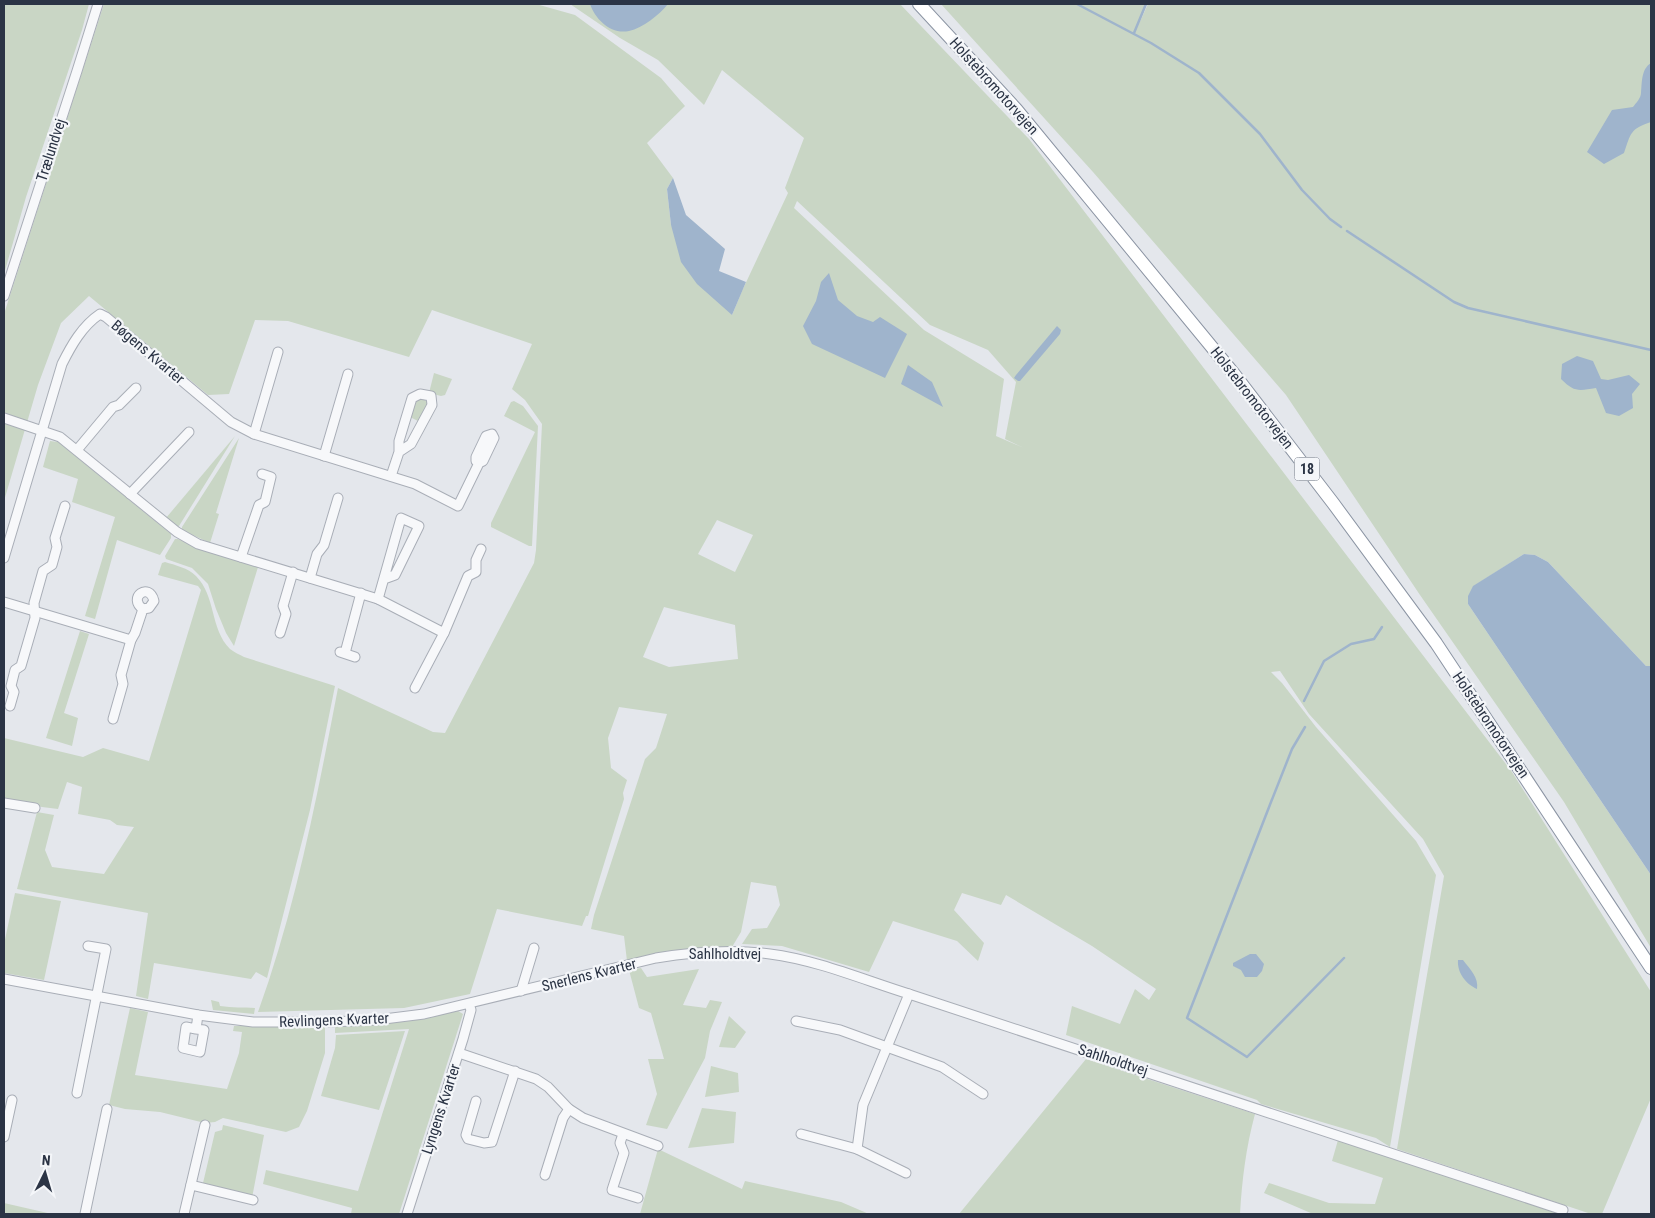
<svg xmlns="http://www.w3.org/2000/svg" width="1655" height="1218" viewBox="0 0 1655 1218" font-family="'Roboto Condensed',sans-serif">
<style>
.green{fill:#c9d6c5;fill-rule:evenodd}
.water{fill:#9fb4cc}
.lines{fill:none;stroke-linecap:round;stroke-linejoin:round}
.stream{stroke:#9fb4cc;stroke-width:2.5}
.minor-casing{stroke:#a9aeb7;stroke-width:11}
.highway-casing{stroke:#8b94a3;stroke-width:14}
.minor{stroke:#f7f8fa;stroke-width:9}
.highway{stroke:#fff;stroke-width:12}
.labels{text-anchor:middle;stroke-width:4.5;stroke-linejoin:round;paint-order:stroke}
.shield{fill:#f4f6f9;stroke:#676e7b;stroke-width:1}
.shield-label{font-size:14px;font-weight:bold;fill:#2b3445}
.street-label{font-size:15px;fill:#2b3445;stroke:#f4f6f9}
</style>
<rect width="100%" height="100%" fill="#e4e7ec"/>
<g class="green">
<polygon points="4,4 89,4 82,30 26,197 4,274"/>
<path d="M104,4H536L575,15L661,78L685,106L647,143L673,178L667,189L671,225L732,315L742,291L788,193L785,188L804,138L722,70L704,105L658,60L620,38L570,4H900L1029,139L1512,772L1651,992V1098L1602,1214H1591L1397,1149L1444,876L1423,839L1309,714L1280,671L1271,672L1282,683L1316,727L1416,841L1436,875L1390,1147L1376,1138L1261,1104L1257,1100L1066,1035L1072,1006L1120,1024L1135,989L1149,1000L1156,989L1092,946L1006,895L1001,905L962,893L954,910L984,943L978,961L957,941L893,921L869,972L782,946L742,944L752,929L767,928L780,905L776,886L751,882L741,932L732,947C693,947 665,950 627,961L624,936L591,929L594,915L645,759L656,748L667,714L619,707L608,738L611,768L627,780L623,793L624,799L588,916H586L582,926L497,909L470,994L404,1008L258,1012C296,907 317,797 338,688L433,732L445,733L534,563L536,550L542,424L525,400L512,389L532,344L432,310L409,357L288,321L255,320L229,394L208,395L89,296L61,323L38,385L4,501V314ZM797,201L930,325L988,350L1016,382L1005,439L1024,448L996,436L1004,379L924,330L794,208ZM717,520L753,535L735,572L698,554ZM664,607L735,625L738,659L669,667L643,657Z"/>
<polygon points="941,4 1147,4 1137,28 1148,4 1651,4 1651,666 1646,666 1548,562 1535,555 1524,554 1474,586 1468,604 1651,875 1651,948 1564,802 1420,595 1286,395 1093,172"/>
<polygon points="434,373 452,379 445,395 441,396 429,393"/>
<polygon points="419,398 427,401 429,404 420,422 410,417 415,400"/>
<polygon points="514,401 523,406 538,426 532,546 529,546 491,527 491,523 535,432 504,416 511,402"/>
<polygon points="235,436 179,526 177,527 166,518"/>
<polygon points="239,438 216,513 219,514 210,543 182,530 182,527"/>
<polygon points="50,441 58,442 171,534 171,538 160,555 117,540 95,619 85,616 115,517 72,502 78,479 43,467"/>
<polygon points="175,539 178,539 196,547 258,567 234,646 226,633 216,609 208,584 192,568 166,559 165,556"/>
<path d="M165,562C175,565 188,568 196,576C216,596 210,629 230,649C234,652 240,655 244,657L335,686L310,810L267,978L256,972L251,979L154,963L148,999L136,996L148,913L17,889L37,812L54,815L45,850L52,867L104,874L134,827L117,825L110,820L78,814L82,787L67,782L58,809L42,807L4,798V738L83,757L103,748L149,761L201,590L198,586L158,575L162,563Z"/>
<polygon points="80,631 89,634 64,713 78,718 72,746 46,738"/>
<polygon points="15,893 61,901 44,980 4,973 4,944"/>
<polygon points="641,968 647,977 699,969 683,1005 706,1008 710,1000 722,1002 710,1031 705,1058 667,1129 646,1125 657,1094 648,1059 664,1059 651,1013 639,1008 629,970"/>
<path d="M211,1000L219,1002L220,1006C233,1008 243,1007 255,1008L254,1014L213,1010Z"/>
<polygon points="130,1008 148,1012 135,1075 227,1089 239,1053 242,1032 233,1031 234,1026 325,1026 325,1053 307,1111 299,1127 286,1132 223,1118 215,1122 205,1123 160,1112 125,1109 109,1105"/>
<polygon points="458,1011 463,1014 399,1214 351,1214 352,1208 263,1184 266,1170 358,1191 409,1029 335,1033 335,1027 410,1021"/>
<polygon points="729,1016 746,1032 735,1048 719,1047"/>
<polygon points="405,1031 379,1110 321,1096 335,1048 336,1035"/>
<path d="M1086,1059L1255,1114C1246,1147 1242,1180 1240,1214H959Z"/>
<polygon points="711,1066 738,1073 739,1092 705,1097"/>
<polygon points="702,1108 736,1112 734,1143 688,1148"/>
<polygon points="223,1125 264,1135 252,1198 195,1182 203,1183 215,1132 222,1130"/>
<polygon points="1338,1140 1565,1214 1313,1214 1264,1193 1269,1183 1329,1203 1375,1204 1383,1178 1332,1161"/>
<polygon points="658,1149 742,1189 745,1181 841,1202 869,1214 640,1214"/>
<polygon points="4,1203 52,1214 4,1214"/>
</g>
<g class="water">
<path d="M590,4H668C659,15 643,28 629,31C611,35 595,19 590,4Z"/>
<path d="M1651,63V122C1630,129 1631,133 1624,153L1604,164L1587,152L1612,110L1633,107C1636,103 1641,98 1641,93C1642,83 1641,69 1651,63Z"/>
<polygon points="673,178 686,215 725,249 719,271 746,282 732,315 697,284 681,262 671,225 667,189"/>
<polygon points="829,273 838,300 857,316 873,322 880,317 907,334 885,378 812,344 803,326 816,301 821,282"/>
<polygon points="1057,326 1061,330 1060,334 1020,381 1018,381 1014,378 1016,375"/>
<path d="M1577,356L1593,361L1601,379L1608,380L1629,375L1640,384L1632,394L1633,408L1619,416L1606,413L1596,388C1578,391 1574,392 1561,379L1562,364Z"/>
<polygon points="908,365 932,382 943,407 901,384"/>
<polygon points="1524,554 1535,555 1548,562 1646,666 1651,666 1651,875 1468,604 1468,596 1473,586"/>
<polygon points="1250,954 1256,954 1264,964 1262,971 1257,977 1245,977 1241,970 1233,966 1233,963"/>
<path d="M1458,960H1463C1470,969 1479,978 1477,989C1466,984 1457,973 1458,960Z"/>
</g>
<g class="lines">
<g class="stream">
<polyline points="1077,4 1151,43 1199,73 1260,134 1302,190 1330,219 1341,227"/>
<polyline points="1134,33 1146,4"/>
<polyline points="1347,231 1454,302 1468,308 1651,350"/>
<polyline points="1304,701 1324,661 1351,644 1374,639 1382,627"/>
<polyline points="1305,727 1292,749 1271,802 1187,1018 1247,1057 1344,958"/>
</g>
<defs>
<g id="minor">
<polyline points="4,296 77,71 98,4"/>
<polyline points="4,418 60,437 177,532 198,544 378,599 444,633 468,576 476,572 476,560 481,549"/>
<polyline points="254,434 278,352"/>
<polyline points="77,450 113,407 119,405 136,388"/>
<polyline points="324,456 348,374"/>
<polyline points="391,476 399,452 399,441 412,398 420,394 431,396 432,405 411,444 399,452"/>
<polyline points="130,494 189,432"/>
<polyline points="241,557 259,505 265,502 271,477 262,474"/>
<path d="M4,558L62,364C71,346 82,326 100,314L106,317L231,422L254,434L415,484L458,506L479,463L483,461L494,438L492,434L486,436L476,457V461L479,463"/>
<polyline points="310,578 317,554 324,545 338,498"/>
<polyline points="378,599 401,518 419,526 395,575 384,579"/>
<polyline points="4,602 131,640"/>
<polyline points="280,633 286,614 283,606 293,572"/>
<polyline points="340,652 355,657"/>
<polyline points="345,653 361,593"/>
<polyline points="415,688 444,633"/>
<polyline points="10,706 14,692 11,686 15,670 21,666 35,618 34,603 43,571 52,565 57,547 55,538 65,506"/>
<path d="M113,719L123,684L121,675L131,640L135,633L143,609L149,608L154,601C149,581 127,598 143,609"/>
<polyline points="4,803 35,808"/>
<path d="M4,979L198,1015L253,1022H329L376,1020L424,1014L656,958C694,952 731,949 770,954C817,960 864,980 909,994L1563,1210"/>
<polyline points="521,991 534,948"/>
<polyline points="796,1021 840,1030 942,1067 983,1094"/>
<polyline points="196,1029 186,1027 183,1048 200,1052 204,1030 196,1029 198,1015"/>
<polyline points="459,1053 536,1079 548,1087 569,1109 583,1118 658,1146"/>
<polyline points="77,1093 106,949 88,946"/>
<polyline points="476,1101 466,1135 468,1139 484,1143 492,1142 515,1071"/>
<polyline points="623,1134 620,1143 624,1153 612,1190 638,1198"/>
<polyline points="801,1134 857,1149 906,1173"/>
<polyline points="4,1137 12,1100"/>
<polyline points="857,1149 863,1105 909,994"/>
<polyline points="545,1175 563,1118 569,1109"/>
<polyline points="191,1185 253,1200"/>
<polyline points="85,1214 107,1109"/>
<polyline points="184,1214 205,1125"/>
<polyline points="407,1214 463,1039 471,1010 469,1004"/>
</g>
<polyline id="highway" points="919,4 1016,109 1234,374 1333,503 1436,643 1651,968"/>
</defs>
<use href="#minor" class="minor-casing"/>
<use href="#highway" class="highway-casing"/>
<use href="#minor" class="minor"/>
<use href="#highway" class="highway"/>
</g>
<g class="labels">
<rect class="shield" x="1294.5" y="457.5" width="25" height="23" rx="4"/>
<g class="shield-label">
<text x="1307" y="474">18</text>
</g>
<g class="street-label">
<text transform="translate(994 86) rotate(48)" y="5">Holstebromotorvejen</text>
<text transform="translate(51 150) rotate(-72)" y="5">Trælundvej</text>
<text transform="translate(148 352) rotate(40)" y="5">Bøgens Kvarter</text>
<text transform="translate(1252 398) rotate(52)" y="5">Holstebromotorvejen</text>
<text transform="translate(1491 725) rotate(56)" y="5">Holstebromotorvejen</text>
<text x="725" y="959">Sahlholdtvej</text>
<text transform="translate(589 975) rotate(-14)" y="5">Snerlens Kvarter</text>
<text transform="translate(334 1020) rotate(-2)" y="5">Revlingens Kvarter</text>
<text transform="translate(1113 1060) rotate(18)" y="5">Sahlholdtvej</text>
<text transform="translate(441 1109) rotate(-72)" y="5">Lyngens Kvarter</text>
</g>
</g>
<rect width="1655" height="1218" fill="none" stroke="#2b3445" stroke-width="10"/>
<g transform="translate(45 1173) rotate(5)" stroke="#f4f6f9" stroke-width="4" paint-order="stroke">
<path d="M0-4L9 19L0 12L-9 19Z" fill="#2b3445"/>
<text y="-8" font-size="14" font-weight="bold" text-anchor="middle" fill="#2b3445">N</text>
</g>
</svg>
